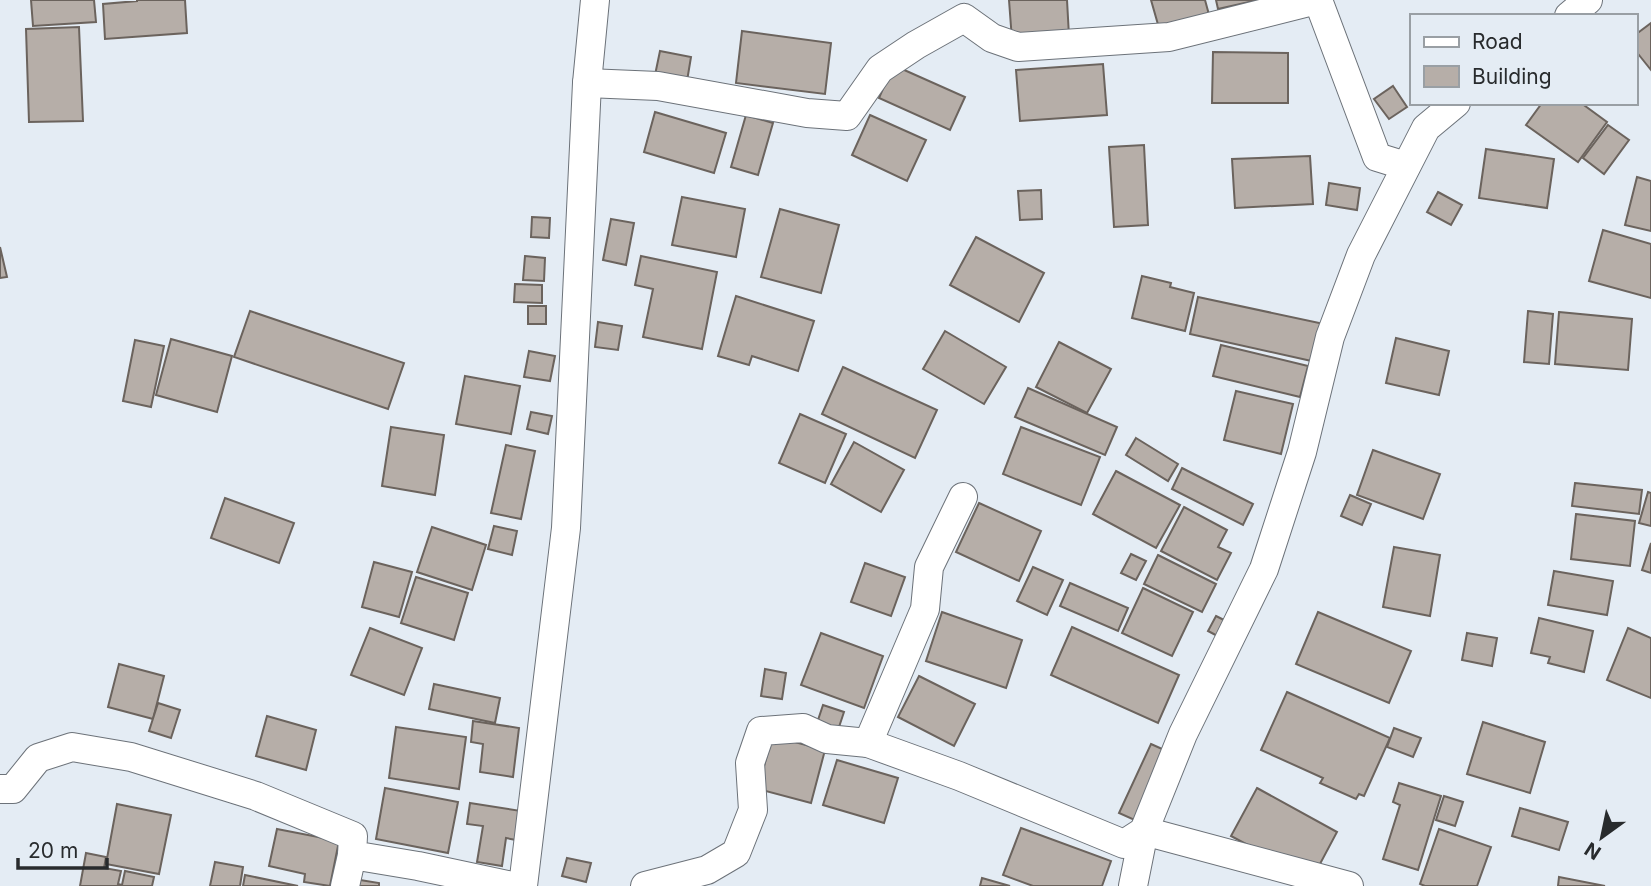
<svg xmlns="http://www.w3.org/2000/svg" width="1651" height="886" viewBox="0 0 1651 886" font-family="Inter,sans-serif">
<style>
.building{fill:#b6aea8;stroke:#6b635d;stroke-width:2}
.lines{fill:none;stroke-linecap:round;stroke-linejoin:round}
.minor-casing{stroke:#6c7279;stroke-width:30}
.minor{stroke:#fff;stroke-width:28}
</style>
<rect width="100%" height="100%" fill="#e4ecf4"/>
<g class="building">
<polygon points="31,0 94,0 96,22 33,26"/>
<polygon points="137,0 185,0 187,33 105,39 103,4 137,1"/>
<polygon points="1009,0 1067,0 1069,36 1012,40"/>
<polygon points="1151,0 1205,0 1211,22 1161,35"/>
<polygon points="1216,0 1258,0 1218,9"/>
<polygon points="1651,23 1651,70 1635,50 1635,35"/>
<polygon points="79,27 83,121 29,122 26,29"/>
<polygon points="742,31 831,43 825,94 736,83"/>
<polygon points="660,51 691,57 687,81 655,75"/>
<polygon points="1213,52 1288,53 1288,103 1212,103"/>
<polygon points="1103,64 1107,115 1020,121 1016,70"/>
<polygon points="893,65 965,97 950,130 879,98"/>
<polygon points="1393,86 1407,107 1389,119 1374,99"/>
<polygon points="1542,103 1581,103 1607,122 1578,162 1526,125"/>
<polygon points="655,112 726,133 714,173 644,152"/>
<polygon points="746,115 773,123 758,175 731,167"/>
<polygon points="870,115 926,140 907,181 852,155"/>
<polygon points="1608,125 1629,140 1604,174 1583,158"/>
<polygon points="1144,145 1148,225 1114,227 1109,147"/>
<polygon points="1486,149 1554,159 1547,208 1479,198"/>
<polygon points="1310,156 1313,204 1235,208 1232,159"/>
<polygon points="1637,177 1651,181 1651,231 1625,225"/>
<polygon points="1329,183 1360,188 1357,210 1326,205"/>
<polygon points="1041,190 1042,219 1020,220 1018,191"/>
<polygon points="1438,192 1462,205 1451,225 1427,212"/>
<polygon points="682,197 745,209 736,257 672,245"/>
<polygon points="780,209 839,225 821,293 761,277"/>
<polygon points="532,217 550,218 549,238 531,237"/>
<polygon points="611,219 634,223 626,265 603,260"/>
<polygon points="1603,230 1651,244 1651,298 1589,281"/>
<polygon points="976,237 1044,273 1019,322 950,285"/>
<polygon points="0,247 7,277 0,278"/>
<polygon points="525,256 545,258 544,281 523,280"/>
<polygon points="641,256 717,272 702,349 643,337 653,289 635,285"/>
<polygon points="1142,276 1171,283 1170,287 1194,293 1185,331 1132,318"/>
<polygon points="515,284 542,285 542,303 514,302"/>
<polygon points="736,296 814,321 798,371 752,356 749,365 718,356"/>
<polygon points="1198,297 1324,324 1316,362 1190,334"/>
<rect x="528" y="306" width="18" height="18"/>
<polygon points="250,311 404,363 388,409 234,357"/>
<polygon points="1528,311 1553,314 1549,364 1524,362"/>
<polygon points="1559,312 1632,319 1628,370 1555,364"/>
<polygon points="598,322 622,326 618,350 595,347"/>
<polygon points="945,331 1006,367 984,404 923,369"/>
<polygon points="1396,338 1449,351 1439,395 1386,383"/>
<polygon points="171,339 232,356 217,412 156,395"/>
<polygon points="135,340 164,346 151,407 123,401"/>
<polygon points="1059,342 1111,369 1087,413 1036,387"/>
<polygon points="1221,345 1308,366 1300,397 1213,376"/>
<polygon points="529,351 555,356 550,381 524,377"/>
<polygon points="843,367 937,410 915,458 822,414"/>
<polygon points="465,376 520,386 511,434 456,424"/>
<polygon points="1028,388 1117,427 1105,455 1015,417"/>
<polygon points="1236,391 1293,404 1281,454 1224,440"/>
<polygon points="531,412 552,416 548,434 527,429"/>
<polygon points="800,414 846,434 825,483 779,463"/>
<polygon points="391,427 444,435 435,495 382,486"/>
<polygon points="1021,427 1100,457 1081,505 1003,474"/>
<polygon points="1136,438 1178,464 1168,481 1126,455"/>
<polygon points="854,442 904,470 881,512 831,484"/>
<polygon points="506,445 535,451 521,519 491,513"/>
<polygon points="1373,450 1440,474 1423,519 1357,495"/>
<polygon points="1182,468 1253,504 1243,525 1172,489"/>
<polygon points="1116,471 1180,505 1156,548 1093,514"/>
<polygon points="1575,483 1642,490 1639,514 1572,506"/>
<polygon points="1648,492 1651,493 1651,526 1639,523"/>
<polygon points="1350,495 1371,504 1362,525 1341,516"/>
<polygon points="225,498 294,523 279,563 211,538"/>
<polygon points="979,503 1041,531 1019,581 956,552"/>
<polygon points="1184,507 1227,530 1218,547 1231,553 1217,580 1161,551"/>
<polygon points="1576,514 1635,521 1630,566 1571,559"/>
<polygon points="494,526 517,531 512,555 488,549"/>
<polygon points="432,527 486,545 472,590 417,572"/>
<polygon points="1651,543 1651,573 1642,570"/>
<polygon points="1394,547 1440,555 1430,616 1383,607"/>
<polygon points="1131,554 1146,561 1136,580 1121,573"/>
<polygon points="1158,555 1216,584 1202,612 1144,584"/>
<polygon points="374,562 412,572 399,617 362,607"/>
<polygon points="865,563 905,577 891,616 851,602"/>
<polygon points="1033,567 1063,580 1047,615 1017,601"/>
<polygon points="1554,571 1613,581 1607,615 1548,605"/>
<polygon points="416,577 468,593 454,640 401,623"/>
<polygon points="1070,583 1128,608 1118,631 1060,606"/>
<polygon points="1143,588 1193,612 1172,656 1122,633"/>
<polygon points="942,612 1022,640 1006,688 926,661"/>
<polygon points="1318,612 1411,651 1389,703 1296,664"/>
<polygon points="1216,616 1234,625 1227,641 1208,631"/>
<polygon points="1539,618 1593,631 1584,672 1548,663 1550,657 1531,653"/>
<polygon points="1072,627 1179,675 1158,723 1051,675"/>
<polygon points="370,628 422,648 404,695 351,675"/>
<polygon points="1628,628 1651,638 1651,698 1607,680"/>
<polygon points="821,633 883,656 864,708 801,685"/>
<polygon points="1467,633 1497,638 1492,666 1462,660"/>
<polygon points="119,664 164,676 153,719 108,707"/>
<polygon points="765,669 786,673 782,699 761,696"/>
<polygon points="919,676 975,704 954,746 898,717"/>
<polygon points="434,684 500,698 495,723 429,709"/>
<polygon points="1287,692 1390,738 1364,796 1359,794 1356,799 1320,783 1323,778 1261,750"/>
<polygon points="158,703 180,710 171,738 149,731"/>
<polygon points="823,705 844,712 838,730 817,723"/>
<polygon points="267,716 316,730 306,770 256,756"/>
<polygon points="473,721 519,728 513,777 480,772 483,744 471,742"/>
<polygon points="1483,722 1545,742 1530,793 1467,774"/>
<polygon points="396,727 466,737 459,789 389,778"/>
<polygon points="1394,728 1421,738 1413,757 1387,747"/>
<polygon points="772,736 825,750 811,803 758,789"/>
<polygon points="1151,744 1180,757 1148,826 1119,813"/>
<polygon points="837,760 898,778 884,823 823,805"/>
<polygon points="1399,783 1441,796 1418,870 1383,859 1400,805 1393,802"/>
<polygon points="385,788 458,802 448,853 376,839"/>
<polygon points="1257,788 1337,832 1312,879 1231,836"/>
<polygon points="1444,796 1463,802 1455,826 1436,820"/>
<polygon points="470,803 521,811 516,840 506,838 502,866 477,862 483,826 467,824"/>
<polygon points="117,804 171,815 159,874 106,864"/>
<polygon points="1520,808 1568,822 1559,850 1512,836"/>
<polygon points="1021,828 1111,861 1102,886 1033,886 1003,875"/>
<polygon points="277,829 339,841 330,886 304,882 305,874 269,866"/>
<polygon points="1439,829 1491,847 1477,886 1425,886 1420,884"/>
<polygon points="86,853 106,857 104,868 121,871 118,884 122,885 125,871 154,877 152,886 80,886"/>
<polygon points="567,858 591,863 586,882 562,876"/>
<polygon points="215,862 243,867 240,886 210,886"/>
<polygon points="245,875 298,886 243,886"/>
<polygon points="1559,877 1605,886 1558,886"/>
<polygon points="982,878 1010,886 980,886"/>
<polygon points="354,879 379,883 379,886 353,886"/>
</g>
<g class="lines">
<defs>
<g id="minor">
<polyline points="1318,0 1377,157 1406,166"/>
<polyline points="1569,16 1588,0"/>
<polyline points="587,83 658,86 807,113 847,116 880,69 916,45 964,18 992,38 1018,47 1169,37 1317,0"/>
<polyline points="868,743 925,609 929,567 963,497"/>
<polyline points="0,789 13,789 38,758 72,747 131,757 256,796 353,836 352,855 418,866 512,886"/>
<polyline points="345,886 352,855"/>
<polyline points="523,886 566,528 587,83 595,0"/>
<polyline points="645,886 707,870 736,853 753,810 750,763 761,731 803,728 827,739 868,743 959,776 1124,844 1144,831 1349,886"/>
<polyline points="1133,886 1144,831 1183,734 1264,569 1302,452 1330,337 1361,255 1426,128 1456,103"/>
</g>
</defs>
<use href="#minor" class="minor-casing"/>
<use href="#minor" class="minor"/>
</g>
<rect x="1410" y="14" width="228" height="91" fill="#e4ecf4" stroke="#999fa4" stroke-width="2"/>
<rect x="1424" y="37" width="35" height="10" fill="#ffffff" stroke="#999fa4" stroke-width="2"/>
<text x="1472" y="49" font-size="21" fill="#282b2d">Road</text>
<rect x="1424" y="66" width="35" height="21" fill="#b6aea8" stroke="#999fa4" stroke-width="2"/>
<text x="1472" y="84" font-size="21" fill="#282b2d">Building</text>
<g transform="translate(1602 837) rotate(213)" stroke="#e4ecf4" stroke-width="5" paint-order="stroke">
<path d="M0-5L12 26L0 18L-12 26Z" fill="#282b2d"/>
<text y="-10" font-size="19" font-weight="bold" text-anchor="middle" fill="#282b2d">N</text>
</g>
<path d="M18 858v10h89v-10" fill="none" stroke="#282b2d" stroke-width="3.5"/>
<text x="28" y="858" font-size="21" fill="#282b2d" stroke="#e4ecf4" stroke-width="5" paint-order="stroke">20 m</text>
</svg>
